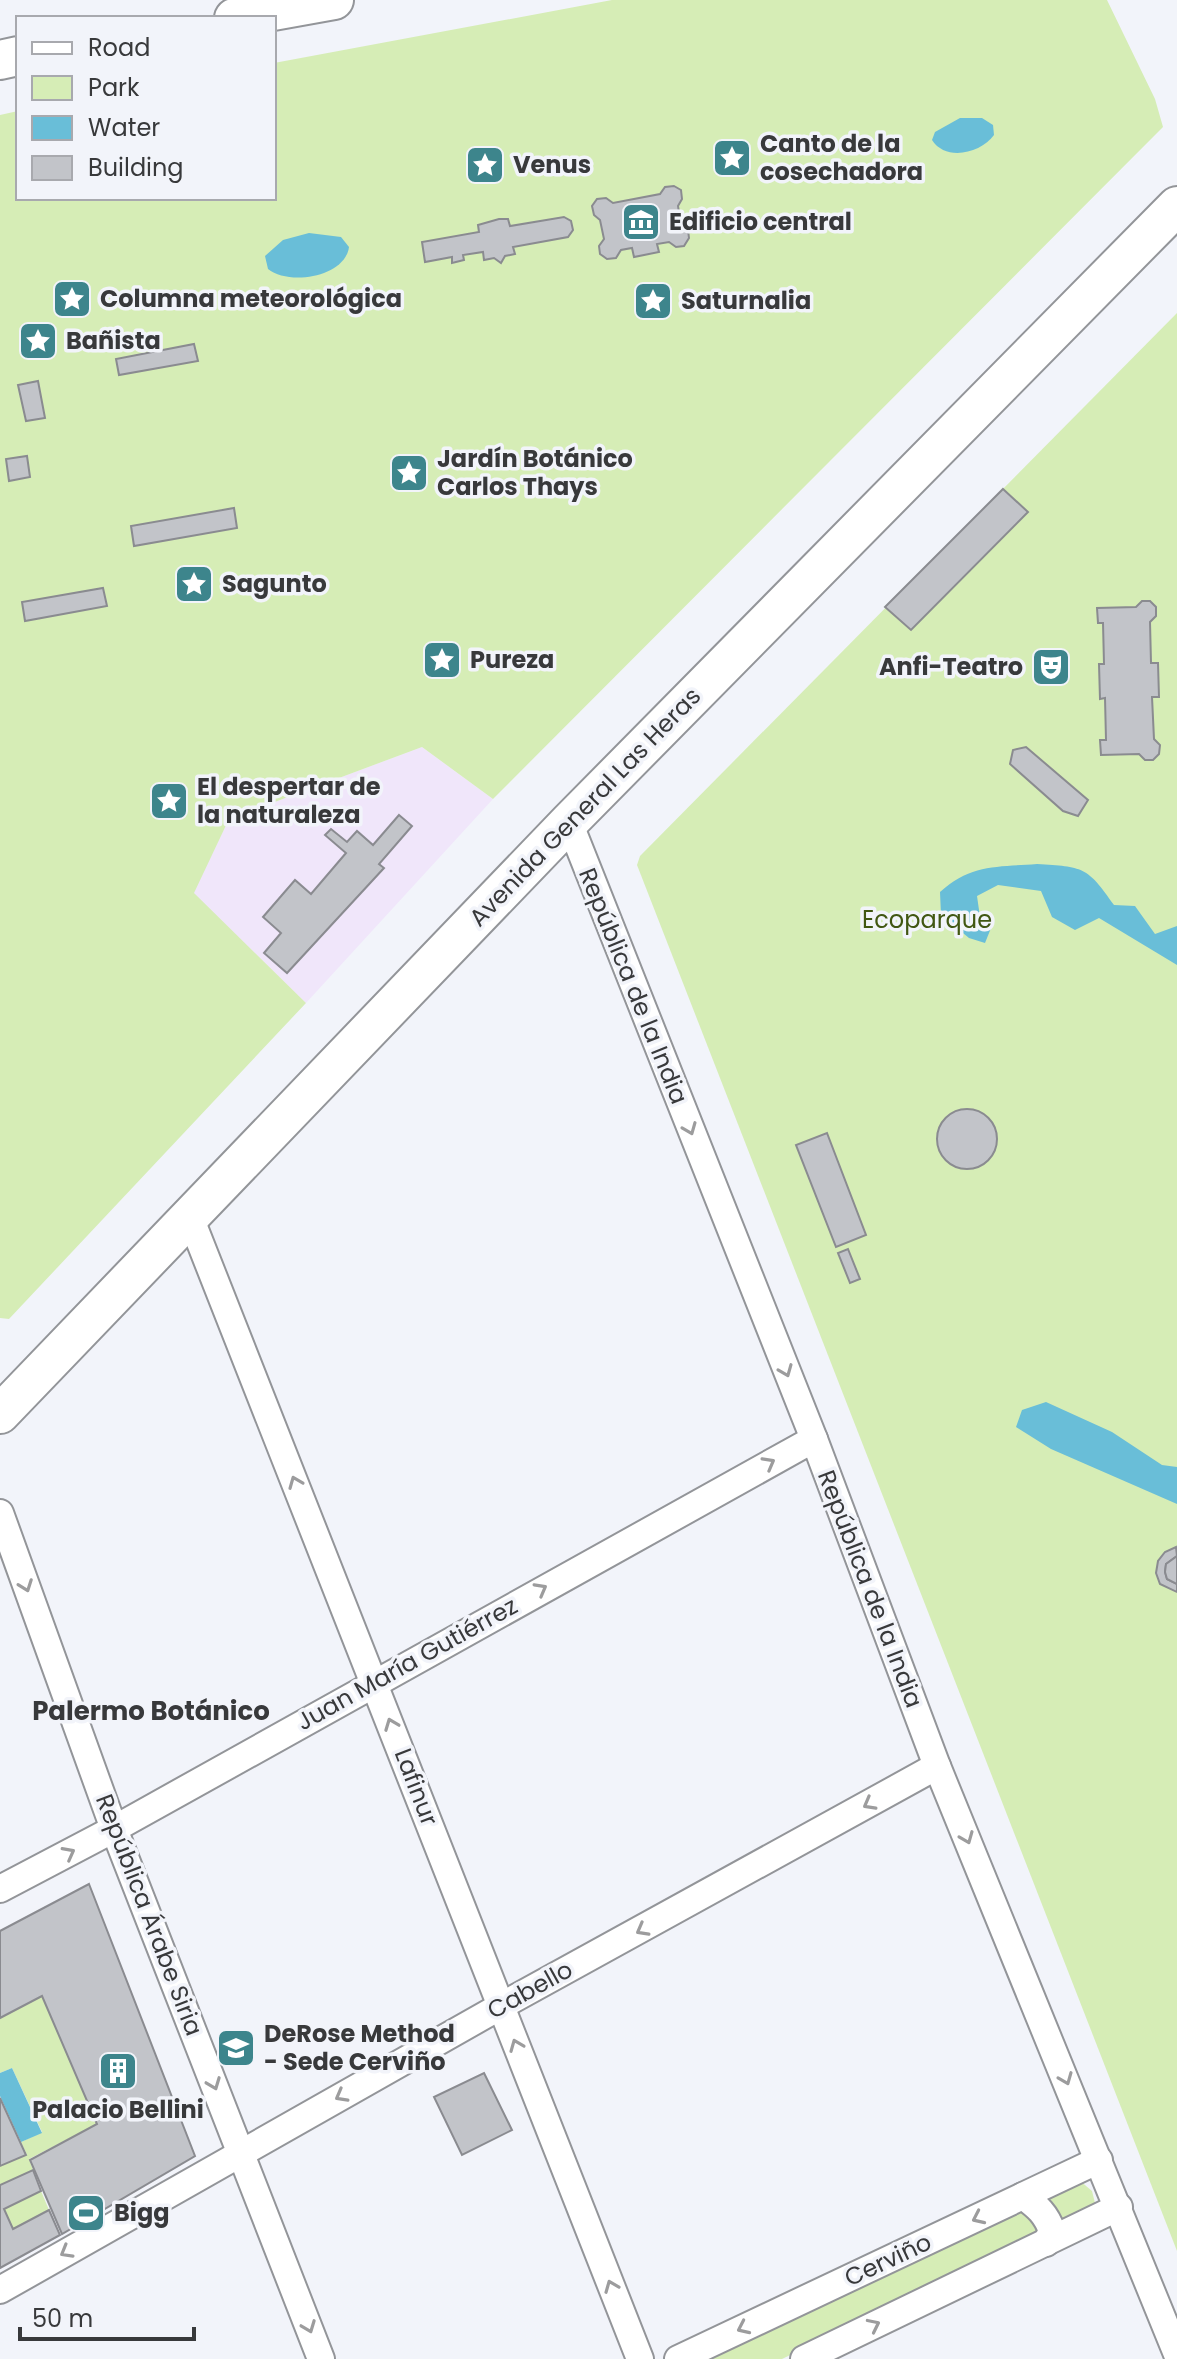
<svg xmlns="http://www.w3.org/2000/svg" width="1177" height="2359" viewBox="0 0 1177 2359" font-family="Poppins,sans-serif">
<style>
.education{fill:#f0e6fa}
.green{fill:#d6edb6}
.water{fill:#69bed8}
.building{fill:#c2c4c9;stroke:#8a8b90;stroke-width:2}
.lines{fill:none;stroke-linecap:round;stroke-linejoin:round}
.minor-casing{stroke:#939599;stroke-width:30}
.secondary-casing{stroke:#939599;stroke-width:42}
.minor{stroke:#fff;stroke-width:26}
.secondary{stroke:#fff;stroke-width:38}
.oneway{stroke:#9c9c9d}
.labels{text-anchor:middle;stroke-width:7;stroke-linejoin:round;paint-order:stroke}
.poi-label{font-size:24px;font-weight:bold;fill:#38393b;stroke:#f2f4fa;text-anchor:start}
.street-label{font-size:24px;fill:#38393b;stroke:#f2f4fa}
.park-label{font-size:24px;fill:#415712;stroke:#f2f4fa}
.neighbourhood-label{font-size:26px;font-weight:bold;fill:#38393b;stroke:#f2f4fa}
</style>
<rect width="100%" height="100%" fill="#f2f4fa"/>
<polygon class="education" points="422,747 493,799 306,1003 193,893 229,819"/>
<g class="green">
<polygon points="612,0 1107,0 1155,99 1163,127 493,799 422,747 229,819 194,893 306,1003 9,1319 0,1318 0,115 18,111 18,198 274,198 274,63"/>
<polygon points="1177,313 1177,2251 637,865 640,856"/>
<polygon points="42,1996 97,2124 29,2159 33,2170 0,2185 0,2166 27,2155 21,2142 42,2132 12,2068 0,2073 0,2018"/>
<polygon points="1079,2180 1092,2191 1096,2207 782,2359 710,2359"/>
<polygon points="41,2191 49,2210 13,2229 4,2209"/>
</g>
<g class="water">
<path d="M960,118H982L993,125L994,135C981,153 946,162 932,140L935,132Z"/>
<path d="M309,233L341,237L349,247C345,277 289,286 268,269L265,256L283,240Z"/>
<path d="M1037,864C1083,867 1087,866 1114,905L1135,906L1155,934L1177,926V965L1099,918L1075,930L1052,917L1041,891L998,885L977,896L980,917L991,928L985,943L969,938L941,915L940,892C971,864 997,867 1037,864Z"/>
<polygon points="1046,1402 1112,1432 1162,1465 1177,1467 1177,1504 1051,1449 1016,1427 1022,1410"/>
<polygon points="12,2068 42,2133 21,2142 0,2096 0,2073"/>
</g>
<g class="building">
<polygon points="674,186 681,190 682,199 678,206 681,225 688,230 689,238 684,246 676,247 669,242 657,244 659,252 634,257 632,248 621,250 616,258 607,259 600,254 599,246 604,239 600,220 594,215 592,206 597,199 606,198 613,203 660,194 665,187"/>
<polygon points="564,217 571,221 573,230 568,237 513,247 515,254 505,256 501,263 494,258 484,260 483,252 463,255 464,260 452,263 452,257 425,262 422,242 479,232 478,225 499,219 508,219 510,226"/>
<polygon points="194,344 198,361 119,375 116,359"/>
<polygon points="38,381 45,418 26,421 18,385"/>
<polygon points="27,456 30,477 9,481 6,459"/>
<polygon points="1003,489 1028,512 911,630 885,607"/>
<polygon points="234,508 237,528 134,546 131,526"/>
<polygon points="103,588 107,606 25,621 22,602"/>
<polygon points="1142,601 1150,601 1156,607 1156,616 1150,622 1151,663 1158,663 1159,697 1152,697 1154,739 1160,745 1159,754 1153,760 1145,760 1139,754 1101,755 1100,740 1106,740 1105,698 1100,699 1099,664 1104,664 1103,623 1098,623 1097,608 1136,607"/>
<polygon points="1026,747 1088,800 1078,816 1063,811 1010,764 1013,750"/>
<polygon points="399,815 412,826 379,864 384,868 287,973 264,953 281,933 263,917 295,880 311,894 346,853 325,835 331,829 347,842 357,831 373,845"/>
<circle cx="967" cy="1139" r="30"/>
<polygon points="827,1133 866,1235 836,1247 796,1145"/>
<polygon points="848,1249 860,1279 850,1283 838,1253"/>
<polygon points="1176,1547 1177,1556 1166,1564 1165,1572 1167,1579 1177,1584 1177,1592 1160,1584 1156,1573 1158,1561 1165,1552"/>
<polygon points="1177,1556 1177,1584 1167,1579 1165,1572 1166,1564"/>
<polygon points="89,1884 195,2156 62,2234 30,2160 97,2124 42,1996 0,2018 0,1931"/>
<polygon points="484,2073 512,2130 462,2155 434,2097"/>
<polygon points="0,2098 26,2155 0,2166"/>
<polygon points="33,2170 41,2191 4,2209 13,2229 49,2210 60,2235 0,2268 0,2185"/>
</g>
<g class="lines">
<defs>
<g id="minor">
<polyline points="569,822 814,1439 937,1766 1177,2354"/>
<polyline points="190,1217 640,2359"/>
<polyline points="0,1513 114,1829 321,2359"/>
<polyline points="0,1889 114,1829 814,1439"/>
<path d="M1023,2196C1038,2207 1046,2214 1052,2231L1046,2243"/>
<polyline points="0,2290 501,2006 937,1766"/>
<polyline points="678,2359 1099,2160"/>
<polyline points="804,2359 1119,2207"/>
</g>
<g id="secondary">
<polyline points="234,18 334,0"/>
<polyline points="0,60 18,56"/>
<polyline points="0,1414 569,822 1177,206"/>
</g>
</defs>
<use href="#minor" class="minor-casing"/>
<use href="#secondary" class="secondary-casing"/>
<use href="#minor" class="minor"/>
<use href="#secondary" class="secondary"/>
</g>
<defs><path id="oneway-chevron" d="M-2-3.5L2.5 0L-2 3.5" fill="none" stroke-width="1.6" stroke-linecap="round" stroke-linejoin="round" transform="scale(2)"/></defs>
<g class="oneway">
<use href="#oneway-chevron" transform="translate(690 1129) rotate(68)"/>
<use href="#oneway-chevron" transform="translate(786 1371) rotate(68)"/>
<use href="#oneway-chevron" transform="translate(769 1463) rotate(-29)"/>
<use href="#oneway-chevron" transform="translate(295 1482) rotate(-112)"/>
<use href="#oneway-chevron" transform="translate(26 1586) rotate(70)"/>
<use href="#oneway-chevron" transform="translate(541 1589) rotate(-29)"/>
<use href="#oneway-chevron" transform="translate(391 1724) rotate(-111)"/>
<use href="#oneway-chevron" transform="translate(869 1804) rotate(151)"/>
<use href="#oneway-chevron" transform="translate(967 1838) rotate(68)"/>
<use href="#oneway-chevron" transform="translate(69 1853) rotate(-28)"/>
<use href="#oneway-chevron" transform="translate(642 1930) rotate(151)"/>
<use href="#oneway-chevron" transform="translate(516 2045) rotate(-112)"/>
<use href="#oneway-chevron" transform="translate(1066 2079) rotate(68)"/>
<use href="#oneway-chevron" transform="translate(214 2084) rotate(69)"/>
<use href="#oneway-chevron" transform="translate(341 2096) rotate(151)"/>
<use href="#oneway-chevron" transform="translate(978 2218) rotate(155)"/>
<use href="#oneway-chevron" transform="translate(66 2252) rotate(150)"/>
<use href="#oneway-chevron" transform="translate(611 2286) rotate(-112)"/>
<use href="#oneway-chevron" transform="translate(874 2325) rotate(-26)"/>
<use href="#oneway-chevron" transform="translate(309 2327) rotate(69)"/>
<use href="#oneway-chevron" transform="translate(743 2328) rotate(155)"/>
</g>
<defs>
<symbol id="sight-square" viewBox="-11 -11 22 22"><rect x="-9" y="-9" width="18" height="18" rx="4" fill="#3d858c" stroke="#f2f4fa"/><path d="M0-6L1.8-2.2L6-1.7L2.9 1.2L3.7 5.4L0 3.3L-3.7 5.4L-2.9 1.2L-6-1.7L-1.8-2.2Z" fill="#fff"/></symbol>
<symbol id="museum-square" viewBox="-11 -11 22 22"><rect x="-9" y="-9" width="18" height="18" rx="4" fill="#3d858c" stroke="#f2f4fa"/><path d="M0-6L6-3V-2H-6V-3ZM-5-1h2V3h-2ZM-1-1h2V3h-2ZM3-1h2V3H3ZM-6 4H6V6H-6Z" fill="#fff"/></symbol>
<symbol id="theatre-square" viewBox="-11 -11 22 22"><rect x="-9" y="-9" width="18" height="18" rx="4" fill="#3d858c" stroke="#f2f4fa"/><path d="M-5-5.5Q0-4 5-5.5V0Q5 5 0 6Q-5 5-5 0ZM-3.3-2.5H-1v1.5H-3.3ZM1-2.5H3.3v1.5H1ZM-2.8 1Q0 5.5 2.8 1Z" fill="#fff"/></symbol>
<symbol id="university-square" viewBox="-11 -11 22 22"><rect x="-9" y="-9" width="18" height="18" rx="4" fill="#3d858c" stroke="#f2f4fa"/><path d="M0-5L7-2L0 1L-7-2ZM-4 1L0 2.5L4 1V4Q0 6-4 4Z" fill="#fff"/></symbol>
<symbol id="building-square" viewBox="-11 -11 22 22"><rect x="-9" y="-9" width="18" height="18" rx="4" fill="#3d858c" stroke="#f2f4fa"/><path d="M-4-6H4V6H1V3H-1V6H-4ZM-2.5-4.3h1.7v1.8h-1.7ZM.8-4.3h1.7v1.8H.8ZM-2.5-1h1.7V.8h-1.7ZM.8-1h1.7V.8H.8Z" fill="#fff"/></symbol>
<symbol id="stadium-square" viewBox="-11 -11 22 22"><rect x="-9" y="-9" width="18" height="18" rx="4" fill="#3d858c" stroke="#f2f4fa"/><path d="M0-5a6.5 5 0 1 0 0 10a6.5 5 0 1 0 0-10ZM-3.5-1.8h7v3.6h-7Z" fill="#fff"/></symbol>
</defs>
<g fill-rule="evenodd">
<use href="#sight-square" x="710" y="136" width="44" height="44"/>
<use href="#sight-square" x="463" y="143" width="44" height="44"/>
<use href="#museum-square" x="619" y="200" width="44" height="44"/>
<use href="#sight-square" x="50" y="277" width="44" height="44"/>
<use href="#sight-square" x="631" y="279" width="44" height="44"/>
<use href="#sight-square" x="16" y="319" width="44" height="44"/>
<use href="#sight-square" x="387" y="451" width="44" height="44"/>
<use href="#sight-square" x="172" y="562" width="44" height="44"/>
<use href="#sight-square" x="420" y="638" width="44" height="44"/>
<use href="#theatre-square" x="1029" y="645" width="44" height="44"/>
<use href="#sight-square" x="147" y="779" width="44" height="44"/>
<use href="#university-square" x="214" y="2026" width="44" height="44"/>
<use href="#building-square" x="96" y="2049" width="44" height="44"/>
<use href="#stadium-square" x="64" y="2191" width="44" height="44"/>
</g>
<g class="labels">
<g class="poi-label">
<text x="760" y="152">Canto de la<tspan x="760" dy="28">cosechadora</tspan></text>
<text x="513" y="173">Venus</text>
<text x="669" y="230">Edificio central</text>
<text x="100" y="307">Columna meteorológica</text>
<text x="681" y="309">Saturnalia</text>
<text x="66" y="349">Bañista</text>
<text x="437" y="467">Jardín Botánico<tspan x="437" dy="28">Carlos Thays</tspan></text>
<text x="222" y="592">Sagunto</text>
<text x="470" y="668">Pureza</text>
<text x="1023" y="675" text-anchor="end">Anfi-Teatro</text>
<text x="197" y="795">El despertar de<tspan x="197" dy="28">la naturaleza</tspan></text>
<text x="264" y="2042">DeRose Method<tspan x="264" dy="28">- Sede Cerviño</tspan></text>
<text x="118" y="2118" text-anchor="middle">Palacio Bellini</text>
<text x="114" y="2221">Bigg</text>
</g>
<g class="street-label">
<text transform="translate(585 807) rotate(-46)" y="8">Avenida General Las Heras</text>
<text transform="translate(633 986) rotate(68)" y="8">República de la India</text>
<text transform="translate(870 1589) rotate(69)" y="8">República de la India</text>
<text transform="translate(407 1664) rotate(-29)" y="8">Juan María Gutiérrez</text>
<text transform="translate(416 1787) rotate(69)" y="8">Lafinur</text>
<text transform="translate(149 1915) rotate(69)" y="8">República Árabe Siria</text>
<text transform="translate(530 1990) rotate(-29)" y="8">Cabello</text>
<text transform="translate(888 2260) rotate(-25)" y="8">Cerviño</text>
</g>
<g class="park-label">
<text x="927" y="928">Ecoparque</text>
</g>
<g class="neighbourhood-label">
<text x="151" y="1720">Palermo Botánico</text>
</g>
</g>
<rect x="16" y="16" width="260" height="184" fill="#f2f4fa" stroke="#a8a9ae" stroke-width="2"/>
<rect x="32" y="42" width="40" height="12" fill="#ffffff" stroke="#a8a9ae" stroke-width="2"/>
<text x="88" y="56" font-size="24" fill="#38393b">Road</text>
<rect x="32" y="76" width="40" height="24" fill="#d6edb6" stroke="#a8a9ae" stroke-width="2"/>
<text x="88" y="96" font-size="24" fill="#38393b">Park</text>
<rect x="32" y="116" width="40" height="24" fill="#69bed8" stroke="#a8a9ae" stroke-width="2"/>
<text x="88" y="136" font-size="24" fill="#38393b">Water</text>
<rect x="32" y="156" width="40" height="24" fill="#c2c4c9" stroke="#a8a9ae" stroke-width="2"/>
<text x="88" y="176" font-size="24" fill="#38393b">Building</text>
<path d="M20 2327v12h174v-12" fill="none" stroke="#38393b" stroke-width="4"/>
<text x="32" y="2327" font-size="24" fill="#38393b" stroke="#f2f4fa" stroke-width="6" paint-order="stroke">50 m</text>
</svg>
